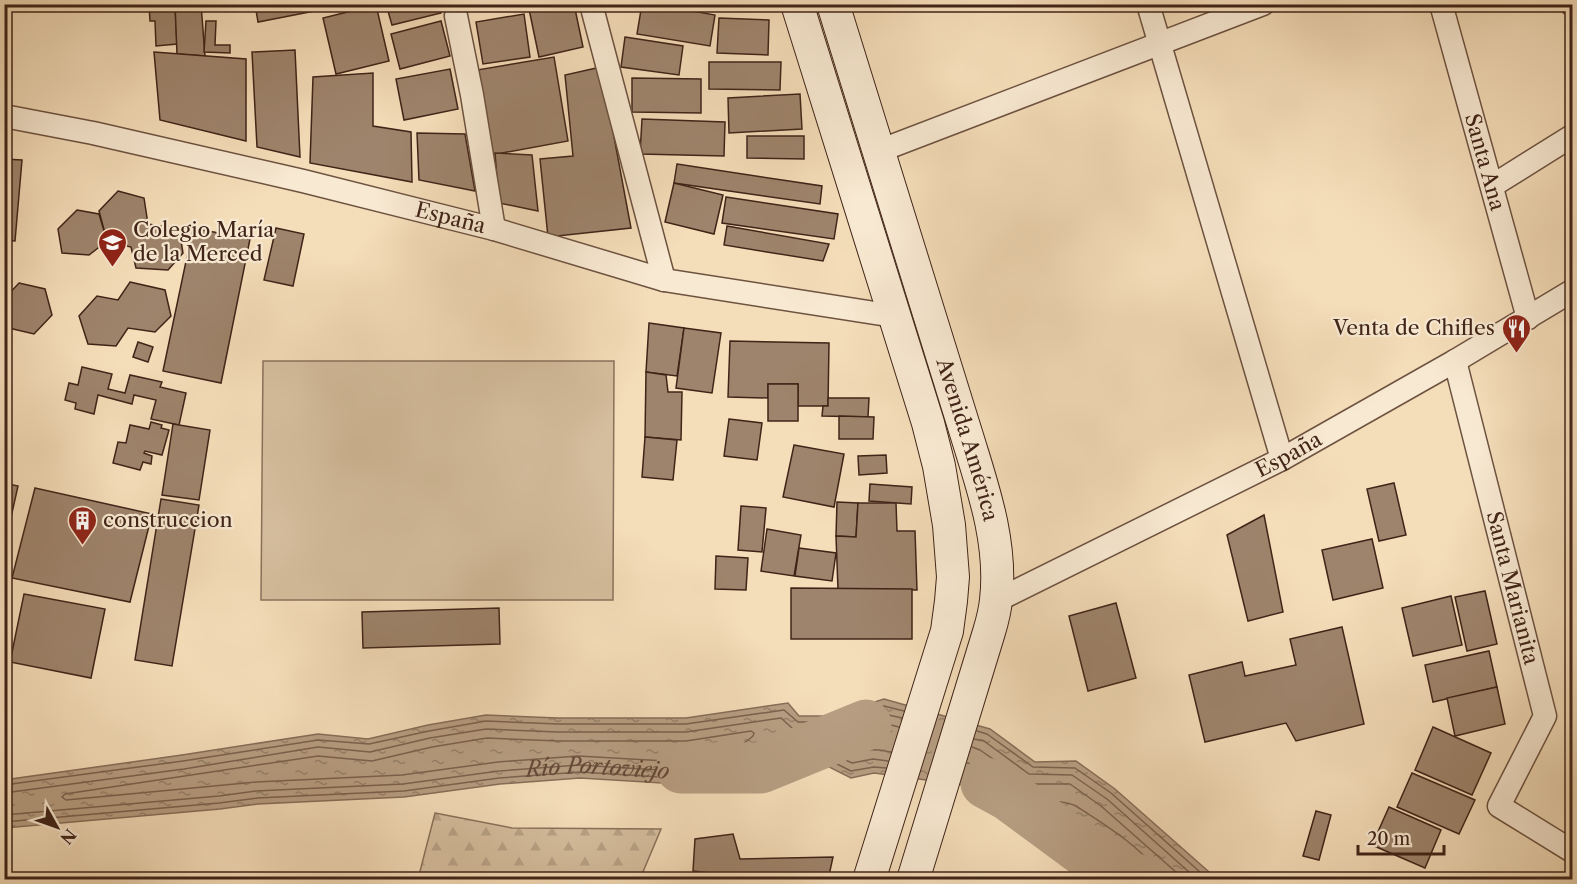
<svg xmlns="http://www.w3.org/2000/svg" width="1577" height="884" viewBox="0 0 1577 884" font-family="'Libre Caslon Text',serif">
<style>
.forest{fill:url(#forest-firs);stroke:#8a715b;stroke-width:1.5}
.pitch{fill:#d5be9e;stroke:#8a715b;stroke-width:1.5}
.water{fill:url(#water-ripples);stroke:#876d58;stroke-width:1.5}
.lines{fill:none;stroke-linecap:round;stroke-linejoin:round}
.shore{stroke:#7c614d;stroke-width:1.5}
.river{stroke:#b79e82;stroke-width:51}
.building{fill:#9e846c;stroke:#402418;stroke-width:1.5}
.street-casing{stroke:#6d5240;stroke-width:25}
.secondary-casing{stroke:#402418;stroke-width:34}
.street{stroke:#f8e9d2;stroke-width:22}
.secondary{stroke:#f8e9d2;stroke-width:32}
.labels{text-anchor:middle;stroke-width:4.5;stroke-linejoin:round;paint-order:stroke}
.street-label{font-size:21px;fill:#402418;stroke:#f8e9d2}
.poi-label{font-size:21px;fill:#402418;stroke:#f8e9d2;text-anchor:start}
.water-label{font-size:22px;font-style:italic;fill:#644938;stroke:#f8e9d2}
</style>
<defs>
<pattern id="forest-firs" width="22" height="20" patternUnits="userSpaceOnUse" patternTransform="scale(1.5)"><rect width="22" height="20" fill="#d5be9e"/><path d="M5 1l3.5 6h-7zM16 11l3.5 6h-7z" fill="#b8a387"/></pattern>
<pattern id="water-ripples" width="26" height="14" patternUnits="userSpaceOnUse" patternTransform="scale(1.5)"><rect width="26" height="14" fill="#b79e82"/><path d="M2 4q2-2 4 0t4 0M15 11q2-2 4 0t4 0" fill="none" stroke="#968169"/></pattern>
</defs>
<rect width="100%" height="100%" fill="#f4ddb9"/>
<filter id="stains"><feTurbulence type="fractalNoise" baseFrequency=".00333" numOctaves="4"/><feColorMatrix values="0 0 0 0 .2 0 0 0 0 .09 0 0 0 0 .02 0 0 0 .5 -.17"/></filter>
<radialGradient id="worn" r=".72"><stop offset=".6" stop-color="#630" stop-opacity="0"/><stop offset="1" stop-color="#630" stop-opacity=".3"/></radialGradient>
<polygon class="forest" points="435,813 512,828 661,829 640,879 418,879"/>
<polygon class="pitch" points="263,361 614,361 613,600 261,600"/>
<polygon class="water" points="884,699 990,729 1035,762 1076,761 1115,789 1217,879 1135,879 1117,863 1064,825 1021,818 971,786 874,773 851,778 829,767 817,756 784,748 761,758 728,787 580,778 500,784 404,797 258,804 220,809 5,828 4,780 182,755 318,734 368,739 428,725 486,715 558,718 686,718 788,703 799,716 830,716"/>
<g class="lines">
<g class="shore">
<polygon points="751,731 754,733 753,736 719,764 578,756 498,762 402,775 256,782 66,800 62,797 65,794 318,756 372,761 432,747 487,738 558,741 686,741"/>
<polyline points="977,731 987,734 1033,767 1075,768 1111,793 1209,880"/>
<polyline points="974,739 984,741 1029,774 1072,775 1107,799 1198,880"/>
<polyline points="972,747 980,750 1026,782 1035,784 1070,784 1101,806 1185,880"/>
<path d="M891,752C884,751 877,749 870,750C854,753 845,757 835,739L837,737L883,723L899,727"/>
<path d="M967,763C988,766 1010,786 1030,796C1044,803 1062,799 1076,806C1096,819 1140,846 1152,866C1154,870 1155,874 1155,880"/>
<polyline points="964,771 977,774 1027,805 1071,813 1126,853 1142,868 1146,880"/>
<polyline points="962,779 974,781 1024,812 1067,819 1121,859 1137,873 1138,880"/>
<polyline points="4,785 183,761 318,740 369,744 429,731 486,721 558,724 686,724 784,710 798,722 831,722 884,706 904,711"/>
<polyline points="4,793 184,769 318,747 370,752 430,738 486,729 558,732 686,732 781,718 792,728 800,730 832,729 884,714 902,718"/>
<path id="s1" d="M4,815L219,796L256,791L403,784L499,771L579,765L722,774L754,746L784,734L822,743L837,756L852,763L873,759L888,761"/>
<polyline points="4,822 219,803 257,798 404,791 499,778 580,772 725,781 758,753 784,742 819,750 833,762 851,771 874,767 886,768"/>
</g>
<g class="river">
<polyline points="681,768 761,768 866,725"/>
<polyline points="986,783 1008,795 1110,870 1138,880"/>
</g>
</g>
<g class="building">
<polygon points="149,4 175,4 177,44 156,46 155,21 150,21"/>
<polygon points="175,4 201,4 205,56 177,54"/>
<polygon points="255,4 313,4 315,11 258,22"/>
<polygon points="386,4 439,4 441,13 392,25"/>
<polygon points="539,4 574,4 583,47 539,57 529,9 539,7"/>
<polygon points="642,4 653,4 715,15 710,46 637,34"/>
<polygon points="376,5 389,61 336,74 323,18"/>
<polygon points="524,14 530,57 483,64 476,22"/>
<polygon points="719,18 769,20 768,55 717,53"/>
<polygon points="206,21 216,21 215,45 230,45 230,53 204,52"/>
<polygon points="441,21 450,56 400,69 391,34"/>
<polygon points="625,37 683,46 679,75 621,67"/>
<polygon points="295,50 300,157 257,147 252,52"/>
<polygon points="154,52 246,59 246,141 160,120"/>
<polygon points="554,57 568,141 491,155 477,70"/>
<polygon points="709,62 781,62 780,90 709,89"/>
<polygon points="601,67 631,228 548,237 540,159 573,156 565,75"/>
<polygon points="450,69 458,109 404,120 396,79"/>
<polygon points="373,73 373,126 411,132 412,182 310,163 313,77"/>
<polygon points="632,78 701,79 701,113 632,112"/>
<polygon points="800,94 802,129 729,133 728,98"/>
<polygon points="642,119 725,122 724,156 640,154"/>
<polygon points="417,133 465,134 475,191 419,180"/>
<polygon points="747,136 804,136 804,159 747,158"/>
<polygon points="495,153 532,155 538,211 499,203"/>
<polygon points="4,159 22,160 15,241 4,240"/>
<polygon points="677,164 822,186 820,204 674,183"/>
<polygon points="674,183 723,195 714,234 665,222"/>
<polygon points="118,191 144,198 148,224 179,229 183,253 168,270 136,268 131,247 107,241 99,211"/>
<polygon points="726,197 838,214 834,239 722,223"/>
<polygon points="77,210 99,214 107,241 89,255 62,253 58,229"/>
<polygon points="727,226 829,244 823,261 724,245"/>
<polygon points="193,228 250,239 221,383 163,371"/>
<polygon points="276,228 304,234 293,286 264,280"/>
<polygon points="130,282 165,290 171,316 155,332 128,328 116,346 88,344 79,316 97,296 118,300"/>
<polygon points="19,283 45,289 52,315 34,334 9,328 4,314 4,299"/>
<polygon points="649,323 684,328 677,376 646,372"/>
<polygon points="684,328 721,333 712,393 676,388"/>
<polygon points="730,341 829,343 828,406 798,406 798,384 768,384 768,398 728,397"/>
<polygon points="138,342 153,347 148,362 133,357"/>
<polygon points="82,367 112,374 108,389 125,393 130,375 162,382 160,387 186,393 179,425 151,419 156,400 134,395 132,404 98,395 94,414 75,409 76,403 65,400 69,383 78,385"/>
<polygon points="646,372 666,375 668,392 682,392 681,440 645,437"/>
<rect x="768" y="384" width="30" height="37"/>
<polygon points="828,398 869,398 868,417 822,416 823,406 828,406"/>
<polygon points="839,416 874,417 873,439 839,439"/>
<polygon points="729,419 762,423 757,460 724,456"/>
<polygon points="151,422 162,425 161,428 169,430 162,455 145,451 144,453 152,456 151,464 143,462 140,470 113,463 118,442 126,443 130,425 149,429"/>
<polygon points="173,424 210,430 199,500 162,495"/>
<polygon points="645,437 677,440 673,480 642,477"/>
<polygon points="794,445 844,454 834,507 783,497"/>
<polygon points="886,455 887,473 859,475 858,456"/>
<polygon points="4,483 18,486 4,549"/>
<polygon points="1394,483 1406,535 1379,541 1367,489"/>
<polygon points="870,484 912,487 911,504 869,501"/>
<polygon points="35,488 152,514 130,602 12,578"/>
<polygon points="161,499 199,505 172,666 135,660"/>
<polygon points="837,502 858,503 856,537 836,536"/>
<polygon points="858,503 896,503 897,531 915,531 917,590 838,589 836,536 856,537"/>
<polygon points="741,506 766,508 762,552 738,550"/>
<polygon points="1264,515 1283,612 1248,621 1227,535"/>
<polygon points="767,529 801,535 794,576 761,571"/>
<polygon points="1372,539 1383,588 1333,600 1322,550"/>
<polygon points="799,548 836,553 832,581 795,576"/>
<polygon points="716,556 748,558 746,590 715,589"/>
<polygon points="791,588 912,589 912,639 791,639"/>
<polygon points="1485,591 1497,644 1467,651 1455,597"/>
<polygon points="24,594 105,609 91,678 10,662"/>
<polygon points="1451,596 1462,645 1413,656 1402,608"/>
<polygon points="1116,603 1136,678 1088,691 1069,616"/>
<polygon points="499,608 500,644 363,648 362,612"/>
<polygon points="1342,627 1364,724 1296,741 1286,723 1205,742 1189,675 1242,662 1245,676 1296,665 1290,639"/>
<polygon points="1489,651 1497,687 1433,702 1425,665"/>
<polygon points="1497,687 1505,724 1455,736 1447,698"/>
<polygon points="1433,727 1491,753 1472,795 1415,770"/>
<polygon points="1412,773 1475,800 1459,834 1397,807"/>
<polygon points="1389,807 1441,830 1425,868 1372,845"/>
<polygon points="1316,811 1331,815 1319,860 1303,856"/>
<polygon points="733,834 740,859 833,857 828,880 716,880 717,874 693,871 695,839"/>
</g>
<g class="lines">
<defs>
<g id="street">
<polyline points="591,4 664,280"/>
<polyline points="1148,4 1282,459"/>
<path id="s2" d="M1441,4L1528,318"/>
<polyline points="1572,4 1572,5"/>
<polyline points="456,16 472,95 494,229"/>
<path id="s3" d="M4,116L93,133L303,181L494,229L664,280L894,316"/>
<polyline points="879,151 1263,4"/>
<polyline points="1492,186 1572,136"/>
<path id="s4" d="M1455,361L1545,716L1499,806L1572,851"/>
<path id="s5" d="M996,601L1282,459L1455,361L1572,291"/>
</g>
<g id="secondary">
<polyline points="797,4 928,423 939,466 949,525 953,577 951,601 947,631 869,880"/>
<path id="s6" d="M833,4L971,449C986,497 1002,548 996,600C995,611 992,622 989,632L913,880"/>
</g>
</defs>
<use href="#street" class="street-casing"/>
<use href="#secondary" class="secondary-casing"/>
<use href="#street" class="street"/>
<use href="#secondary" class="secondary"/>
</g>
<defs>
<symbol id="school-pin" viewBox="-11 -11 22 30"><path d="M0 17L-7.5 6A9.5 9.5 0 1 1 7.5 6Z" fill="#8f2418" stroke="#f8e9d2"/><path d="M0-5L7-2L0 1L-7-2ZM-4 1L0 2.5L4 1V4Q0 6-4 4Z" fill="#fff"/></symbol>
<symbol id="restaurant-pin" viewBox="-11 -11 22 30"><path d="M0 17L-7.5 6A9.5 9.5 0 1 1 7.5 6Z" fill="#8f2418" stroke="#f8e9d2"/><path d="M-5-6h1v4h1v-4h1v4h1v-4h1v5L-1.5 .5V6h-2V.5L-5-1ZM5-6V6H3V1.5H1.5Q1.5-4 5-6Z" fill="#fff"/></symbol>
<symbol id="building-pin" viewBox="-11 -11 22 30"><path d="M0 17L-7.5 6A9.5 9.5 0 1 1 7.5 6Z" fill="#8f2418" stroke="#f8e9d2"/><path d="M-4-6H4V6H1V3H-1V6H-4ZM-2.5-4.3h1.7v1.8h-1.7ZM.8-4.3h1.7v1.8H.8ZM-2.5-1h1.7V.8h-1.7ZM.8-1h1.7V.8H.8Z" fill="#fff"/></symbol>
</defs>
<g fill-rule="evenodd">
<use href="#school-pin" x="96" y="226" width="33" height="45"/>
<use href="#restaurant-pin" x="1500" y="312" width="33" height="45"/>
<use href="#building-pin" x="66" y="504" width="33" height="45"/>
</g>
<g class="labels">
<g class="street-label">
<text dy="7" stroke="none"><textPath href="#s2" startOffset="164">Santa Ana</textPath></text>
<text dy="7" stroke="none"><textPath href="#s3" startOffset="458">España</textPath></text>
<text dy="7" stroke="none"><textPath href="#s6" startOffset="456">Avenida América</textPath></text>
<text dy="7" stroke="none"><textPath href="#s5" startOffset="327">España</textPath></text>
<text dy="7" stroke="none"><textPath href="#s4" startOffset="234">Santa Marianita</textPath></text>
</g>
<g class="poi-label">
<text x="133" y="237">Colegio María<tspan x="133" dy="24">de la Merced</tspan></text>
<text x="1495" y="335" text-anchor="end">Venta de Chifles</text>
<text x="103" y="527">construccion</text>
</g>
<g class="water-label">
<text dy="8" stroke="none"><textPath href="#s1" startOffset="596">Río Portoviejo</textPath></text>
</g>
</g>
<rect width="1577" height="884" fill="none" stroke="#f4ddb9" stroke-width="24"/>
<rect x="6" y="6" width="1565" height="872" fill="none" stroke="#402418" stroke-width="3"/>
<rect x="12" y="12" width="1553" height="860" fill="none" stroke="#402418" stroke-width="1.5"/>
<g transform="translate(57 827) rotate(130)" stroke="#f8e9d2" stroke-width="4.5" paint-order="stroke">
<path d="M0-4.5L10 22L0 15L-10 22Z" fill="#402418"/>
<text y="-9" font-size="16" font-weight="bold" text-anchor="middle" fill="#402418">N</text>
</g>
<path d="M1358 845v9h86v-9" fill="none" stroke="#402418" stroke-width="3"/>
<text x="1367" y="845" font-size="18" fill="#402418" stroke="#f8e9d2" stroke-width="4.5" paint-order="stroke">20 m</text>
<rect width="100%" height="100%" filter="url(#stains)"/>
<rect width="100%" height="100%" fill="url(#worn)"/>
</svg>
